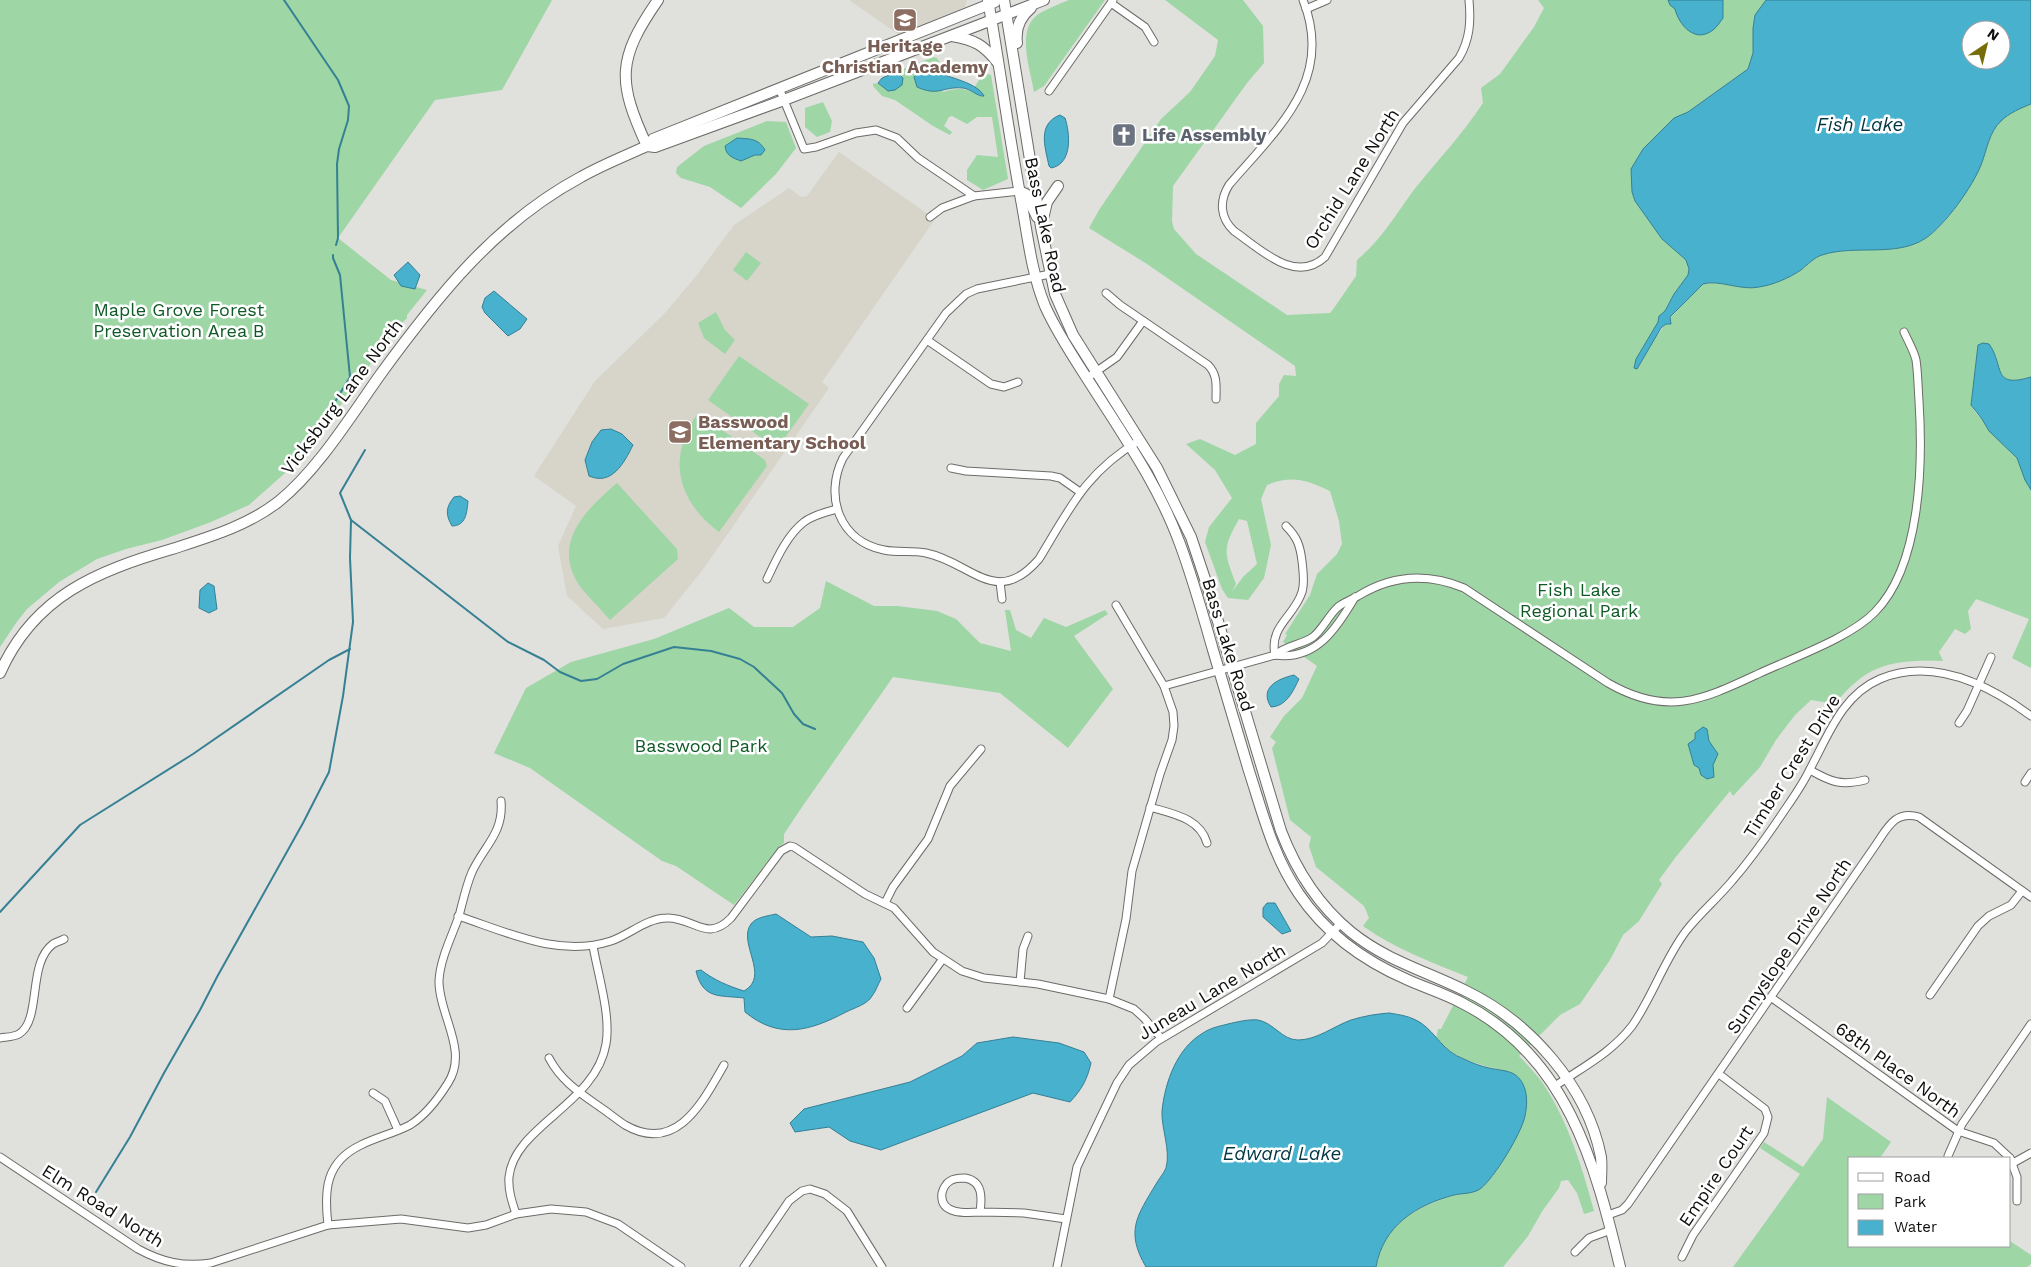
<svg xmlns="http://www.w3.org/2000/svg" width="2031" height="1267" viewBox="0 0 2031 1267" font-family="'Work Sans',sans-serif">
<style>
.built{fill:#d7d5ca}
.green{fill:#9ed6a6;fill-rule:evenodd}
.water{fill:#47b1ce;stroke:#368094;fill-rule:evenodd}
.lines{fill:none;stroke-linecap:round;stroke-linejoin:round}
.stream{stroke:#368094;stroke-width:2}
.street-casing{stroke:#6c6b68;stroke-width:9}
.secondary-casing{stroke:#6c6b68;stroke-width:12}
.street{stroke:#fff;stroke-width:7}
.secondary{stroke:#fff;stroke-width:10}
.labels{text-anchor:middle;stroke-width:5;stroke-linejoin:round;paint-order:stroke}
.education-label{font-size:18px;font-weight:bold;fill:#785e54;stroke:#fff}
.worship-label{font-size:18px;font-weight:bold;fill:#5b616d;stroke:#fff;text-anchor:start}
.street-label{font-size:18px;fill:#0f0f0e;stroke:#fff}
.park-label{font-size:18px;fill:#0e5926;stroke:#fff}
.water-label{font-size:19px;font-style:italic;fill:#033643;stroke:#fff}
</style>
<rect width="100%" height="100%" fill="#e0e0dc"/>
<g class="built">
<polygon points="849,0 967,0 965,7 898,34"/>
<polygon points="839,152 935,219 822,382 829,388 704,568 664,618 603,629 567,596 558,546 576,506 534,476 595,381 664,314 697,275 734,225 789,188 801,197 807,196"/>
</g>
<g class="green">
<polygon points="0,0 552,0 502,90 435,100 338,238 391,280 427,290 407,315 407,318 396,329 302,458 249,505 211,522 162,540 126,549 97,559 59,582 27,609 16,623 0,647"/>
<path d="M1069,0H1105L1044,86L1034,92C1030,68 1015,28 1040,13C1049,8 1059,4 1069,0Z"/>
<path d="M1165,0H1243L1263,26L1264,63L1247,83L1173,186L1172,221L1174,229L1196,254L1287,315L1330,313L1334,308L1356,276L1357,260C1381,240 1395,216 1413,191C1436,162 1462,135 1483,103L1481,88L1500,74L1534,27L1544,8L1538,0H1766L1755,15L1753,28V53L1748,69L1688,112L1674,118L1643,149L1632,192L1635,201L1662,239L1686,260L1689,269L1688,275L1674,294L1665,311L1659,316L1658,322L1636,359L1651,344L1670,318L1703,284C1718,279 1741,291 1759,287C1773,285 1789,278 1801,270C1807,266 1815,257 1822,255C1856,244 1895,257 1926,238C1954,220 1971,179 1985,150C1990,140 1993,129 2001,121C2009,113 2021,108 2031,104V377C2006,384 2002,382 1996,357L1978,345L1971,403C1972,412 1981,416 1985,424L2017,458L2025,480L2031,490V668L2012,658L2029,619L1976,599L1968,611L1971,629L1965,634L1955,629L1939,652L1943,661C1893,660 1868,663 1835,704L1811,700L1795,715L1776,740L1760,767L1733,796L1730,791L1675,858L1659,880L1662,884L1639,921L1623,935L1610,960L1580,1004L1560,1015L1519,1056C1527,1064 1535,1073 1542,1082C1568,1121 1582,1166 1594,1211L1584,1214L1577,1193L1568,1180L1561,1181L1559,1188L1543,1210L1528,1236L1503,1267H1376C1383,1225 1417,1206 1455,1195C1463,1193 1474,1192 1481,1188C1498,1177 1515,1136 1525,1117L1514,1074C1485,1065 1457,1062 1436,1039L1438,1029H1441L1468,977C1431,962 1395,949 1363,926L1369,918L1364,906L1316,867L1309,846L1311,837L1290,820L1272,748L1276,742L1270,737L1284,716L1302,698L1317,666L1283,642L1287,635L1285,634L1310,595L1317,574L1337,554L1342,544L1339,521L1330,491C1306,480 1292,475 1267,485L1261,499L1271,545L1264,578L1248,600L1228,598L1222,589L1205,542L1209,527L1232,498L1215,470L1186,444L1200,439L1235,455L1256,444V423L1279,396V384L1284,375L1296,376L1295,366L1147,264L1089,228L1099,210L1161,119L1190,92L1215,56L1218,40ZM1239,519L1247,521L1257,564L1243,577L1232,592L1236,584C1224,552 1222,549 1239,519Z"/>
<path d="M933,57L937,58L940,63L939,68L918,73L943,92C958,87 967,88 980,96L982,93L974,88L979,80L988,74L991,75L1008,179L983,190L967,180V170L977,155L998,157L992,117H977L967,124L952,116L949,117L944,126L952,132L950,135L933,126L895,100L882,96L873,86V84L878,83L888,91L903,78L899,74L901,70Z"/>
<polygon points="823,102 832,121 830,132 817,137 805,127 805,108"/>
<polygon points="767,121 786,122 796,148 776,174 741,208 710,187 681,178 676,173 677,167 704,146"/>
<polygon points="746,252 761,263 747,281 733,270"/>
<polygon points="716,312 725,330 735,340 725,354 704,338 698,323"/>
<polygon points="739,356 809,404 777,449 708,400"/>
<path d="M698,413L765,460L767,466L719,532C676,500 667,457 698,413Z"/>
<path d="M617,483L677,549L678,559L610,620C600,608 588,597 579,585C551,542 587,509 617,483Z"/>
<polygon points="826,581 874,606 897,606 937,611 956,619 980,643 1011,651 1005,610 1010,610 1016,630 1031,638 1044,618 1066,627 1105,610 1108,614 1074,636 1113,689 1068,748 1000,693 893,677 802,807 784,834 784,843 778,848 734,905 676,866 662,861 530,768 494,753 526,688 571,662 654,639 729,608 754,627 793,627 820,608"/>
<polygon points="1827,1097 1891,1142 1880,1158 1850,1158 1850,1246 2010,1246 2010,1241 2031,1255 2031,1264 2027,1267 1733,1267 1800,1174 1760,1148 1764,1142 1803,1167 1823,1139"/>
</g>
<g class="water">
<path d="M1668,0H1723V18C1720,22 1717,27 1713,30C1695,44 1679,25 1675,9L1670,5Z"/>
<path d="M1766,0H2031V104C2021,108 2009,113 2001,121C1989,132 1987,150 1981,165C1973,186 1945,225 1926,238C1896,258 1856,244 1822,255C1815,257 1807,265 1801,270C1789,278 1773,285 1759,287C1741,291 1718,279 1703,284L1670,317L1671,324H1666L1661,328L1637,369L1634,368L1636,359L1658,322L1659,316L1665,311L1674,294L1688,275L1689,269L1686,260L1662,239L1635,201L1632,192L1631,169L1643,149L1674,118L1688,112L1748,69L1753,53V28L1755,15ZM1971,30H2001V60H1971Z"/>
<path d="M939,68L941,74C953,78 978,84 984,96C978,97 971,89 963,88C943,86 939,97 917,87L914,77L918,73Z"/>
<polygon points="894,73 899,74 903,78 902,85 895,90 888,91 878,83 882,78"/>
<path d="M1060,115L1065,118C1070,133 1073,164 1051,168L1049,166C1045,147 1037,124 1060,115Z"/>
<path d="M737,138C750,139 758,138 765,150L761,155H755L741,161C733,158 726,156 725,146Z"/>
<polygon points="408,262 420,275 415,289 401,286 394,275"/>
<polygon points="494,291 527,319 520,329 508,336 485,313 482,307 485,298"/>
<path d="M1983,343L1989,344C2005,366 1991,389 2031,377V490L2025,480L2017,458L1989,431L1982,419L1971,405L1978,345Z"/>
<path d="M611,429L622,434L633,445C624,463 612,486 589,476L585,460L592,442L601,430Z"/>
<path d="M460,496L468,501C467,512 466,526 452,526C445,514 446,507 454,497Z"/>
<polygon points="208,583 214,586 217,609 209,613 199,608 200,590"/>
<path d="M1294,675L1299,679C1293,691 1287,706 1271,707C1259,688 1277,679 1294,675Z"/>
<polygon points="1703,727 1707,729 1709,741 1718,754 1713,765 1714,777 1707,779 1701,775 1699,768 1694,765 1688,744 1695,739 1695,733"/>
<polygon points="1267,903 1275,903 1291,931 1282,934 1263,917 1263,908"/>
<path d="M776,914L811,937L832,936L863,942L874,958L881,979C878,984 876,991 872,996C868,1004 854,1008 846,1012C810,1031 779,1040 745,1012L744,998C720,995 703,1000 696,971L701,970C714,980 728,986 744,991C771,976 737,943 751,924C756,917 768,916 776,914Z"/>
<path d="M1389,1013C1401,1015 1410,1016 1421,1023C1437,1034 1442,1051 1464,1059C1472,1063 1480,1066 1489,1068C1497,1070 1507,1070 1514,1074C1528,1083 1528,1102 1525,1116C1522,1132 1494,1179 1480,1189C1472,1194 1463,1193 1454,1195C1416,1205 1383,1226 1376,1267H1146C1125,1231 1137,1216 1156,1184C1159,1179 1164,1173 1166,1168C1171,1150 1161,1128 1162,1111C1165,1082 1177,1048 1203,1033C1210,1028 1220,1026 1228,1024C1237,1022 1248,1019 1258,1020C1274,1023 1282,1040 1298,1040C1317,1040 1334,1026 1351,1020C1364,1016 1376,1014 1389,1013Z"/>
<path d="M1013,1037L1059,1043L1084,1052L1091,1063C1087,1080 1082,1089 1070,1102L1033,1093L881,1150L850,1141L829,1127L795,1132L790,1123L804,1109L910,1082L962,1056L977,1043Z"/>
</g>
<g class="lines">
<g class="stream">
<polyline points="284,0 338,80 349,106 348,120 339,149 337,164 338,238 336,245"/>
<polyline points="327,415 350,377 340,275 333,258 333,255"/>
<polyline points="365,450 340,493 351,520 508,642 544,660 560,672 581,681 597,679 623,664 674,647 711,651 740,659 754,667 782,693 794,714 803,724 815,729"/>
<polyline points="0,912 80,825 193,754 329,660 350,649"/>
<polyline points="96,1192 130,1137 164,1073 200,1010 217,977 303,823 329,772 343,696 353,622 350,558 351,520"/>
</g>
<defs>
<g id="street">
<path d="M1303,0C1335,80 1277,129 1229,185C1219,201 1220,218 1234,231C1259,248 1295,285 1325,257L1403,123L1459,58C1470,39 1471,22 1469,0"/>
<polyline points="1111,3 1145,27 1154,42"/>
<polyline points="1306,9 1327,0"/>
<polyline points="779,88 804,149 816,147 856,133 876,130 897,138 918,158 974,196 1019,191"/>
<polyline points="1049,91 1113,0"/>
<polyline points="930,217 942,208 974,196"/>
<path d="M1050,274L977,289L966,294L946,313L843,458C824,496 839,541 884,550C898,553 912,550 926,553C971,562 996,609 1039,559C1070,508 1086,472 1140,440"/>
<path d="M1106,293L1120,305L1208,365C1218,375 1216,386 1216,399"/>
<polyline points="927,340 991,384 1004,387 1018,382"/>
<polyline points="1087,378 1117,357 1143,321"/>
<polyline points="951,468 966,471 1051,476 1060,478 1080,492"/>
<path d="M767,579C776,560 787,535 804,522C813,515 826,512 837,509"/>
<polyline points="1000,582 1002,599"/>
<path d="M1275,655C1269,626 1294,617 1302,592C1305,582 1303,571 1302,561C1300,545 1297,537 1286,526"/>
<path d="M1275,655C1316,661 1337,628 1355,597"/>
<path d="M1164,686L1275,655C1287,645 1301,645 1313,637C1323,629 1328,616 1338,607C1344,602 1351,600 1358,596C1392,575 1428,573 1464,588L1608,683C1667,717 1702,700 1758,674C1792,658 1850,638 1875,612C1921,565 1923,464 1919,401C1918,388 1918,373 1916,360C1914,351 1908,341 1904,332"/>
<polyline points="1959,723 1967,711 1991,657"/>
<path d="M1810,770C1831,782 1841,786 1865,780"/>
<polyline points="2025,782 2031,773"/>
<path d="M1150,807C1173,814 1200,818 1207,843"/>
<polyline points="885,903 893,887 928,839 950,786 981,749"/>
<path d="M458,916C507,932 559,958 611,941C629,935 647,918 667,918C693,917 707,943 731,918L781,851L790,846L794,847L865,894L894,908L933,952L962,971L984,978L1038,984L1109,999L1134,1009L1144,1018L1161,1038"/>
<polyline points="1020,982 1023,949 1028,936"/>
<polyline points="1930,995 1978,926 1989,916 2011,905 2022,891"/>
<polyline points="1772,998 1958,1131 1994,1143 2010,1158"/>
<polyline points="1109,999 1126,919 1132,871 1160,774 1172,740 1174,726 1173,712 1164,686 1116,605"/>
<polyline points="907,1008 942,960"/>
<path d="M0,1038C6,1037 14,1037 19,1034C42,1020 27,963 53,944C56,942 61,941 64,939"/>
<path d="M549,1058C561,1081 580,1093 600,1107C609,1113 617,1120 625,1125C677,1155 703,1101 724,1065"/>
<path d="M1555,1086C1583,1067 1611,1053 1632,1026C1653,996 1664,960 1686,931C1700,913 1718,898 1732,881C1751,859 1768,835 1784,811C1793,798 1803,784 1810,769C1828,736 1842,695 1880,679C1933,657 1989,685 2031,716"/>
<polyline points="373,1093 385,1101 398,1130"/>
<polyline points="1948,1156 1962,1124 2031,1024"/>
<path d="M0,1157L138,1249C162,1262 183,1267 211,1263L328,1225L401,1219L468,1228L486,1225L516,1214L551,1209L586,1212L618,1224L681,1267"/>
<polyline points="2010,1158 2017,1177 2017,1201"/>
<polyline points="2013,1163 2031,1153"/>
<path d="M980,1212C966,1213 939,1215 942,1193C943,1189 946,1183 950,1181C954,1178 960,1178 965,1178C983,1181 982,1198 980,1212L1024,1213L1066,1219"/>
<path d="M516,1214C512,1202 508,1190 509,1177C514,1126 596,1104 606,1044C611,1015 598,975 593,946"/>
<path d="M1608,1215L1622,1210L1628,1204L1875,846C1887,829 1894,810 1919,817L2031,897"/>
<path d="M328,1225C324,1191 325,1162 361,1145C377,1137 395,1133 410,1125C426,1115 438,1099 448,1083C469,1050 439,1016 439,981C440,959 452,936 459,916C463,901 466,886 472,872C484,846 504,833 501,801"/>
<polyline points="1575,1252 1589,1238 1611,1230"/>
<polyline points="1682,1257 1693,1235 1764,1133 1768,1117 1765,1109 1719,1074"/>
<polyline points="744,1267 789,1201 802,1191 810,1189 825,1194 847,1211 882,1267"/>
<polyline points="1057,1267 1077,1167 1117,1083 1129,1065 1156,1042 1322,943 1341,923"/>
</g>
<g id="secondary">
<path d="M988,0C1000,68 1009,137 1022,205C1028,239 1032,274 1045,306C1057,333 1074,358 1090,383C1123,435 1159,486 1180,544C1193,579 1203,615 1213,650C1225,691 1237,731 1249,771C1263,814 1273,856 1299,894C1326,934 1364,961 1408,980C1426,988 1445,994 1462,1003C1567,1056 1595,1163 1620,1267"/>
<path d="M1004,0L1041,227L1055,294L1073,335L1157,468L1191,537L1207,585L1281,831C1296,870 1318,905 1351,932C1387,961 1426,971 1466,991C1530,1022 1587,1086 1601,1157C1602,1165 1601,1175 1601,1183"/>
<path d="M952,36C975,40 984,45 998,63"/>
<path d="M1017,43C1015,28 1020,17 1031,8"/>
<polyline points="647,146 653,139 995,2"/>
<path d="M647,146C617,81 617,59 658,0"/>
<polyline points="1019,191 1026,194 1037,217"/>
<polyline points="1043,219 1047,202 1058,186"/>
<path d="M0,673C34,596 97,571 172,549C209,537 247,526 278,502C317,471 351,416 380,375C436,298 495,223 581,177C602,165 625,156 647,146L655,147L784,100L1044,0"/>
</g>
</defs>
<use href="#street" class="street-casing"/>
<use href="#secondary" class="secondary-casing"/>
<use href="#street" class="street"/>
<use href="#secondary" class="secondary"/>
</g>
<defs>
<symbol id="school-square" viewBox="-11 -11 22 22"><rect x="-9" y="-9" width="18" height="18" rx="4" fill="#8d6e63" stroke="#fff"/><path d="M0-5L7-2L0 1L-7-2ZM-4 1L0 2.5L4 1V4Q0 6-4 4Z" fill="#fff"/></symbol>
<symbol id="church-square" viewBox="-11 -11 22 22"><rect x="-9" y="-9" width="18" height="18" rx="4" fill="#6b7280" stroke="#fff"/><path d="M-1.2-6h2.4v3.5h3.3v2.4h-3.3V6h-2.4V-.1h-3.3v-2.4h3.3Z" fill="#fff"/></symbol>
</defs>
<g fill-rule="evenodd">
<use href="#school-square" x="891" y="6" width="28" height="28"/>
<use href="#church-square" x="1110" y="121" width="28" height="28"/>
<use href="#school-square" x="666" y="418" width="28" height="28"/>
</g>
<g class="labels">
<g class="education-label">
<text x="905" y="52">Heritage<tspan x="905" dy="21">Christian Academy</tspan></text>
<text x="698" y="428" text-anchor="start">Basswood<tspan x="698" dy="21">Elementary School</tspan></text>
</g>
<g class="worship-label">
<text x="1142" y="141">Life Assembly</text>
</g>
<g class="street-label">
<text transform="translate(1352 179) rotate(-58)" y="6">Orchid Lane North</text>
<text transform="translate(1045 225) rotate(78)" y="6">Bass Lake Road</text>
<text transform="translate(342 397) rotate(-53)" y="6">Vicksburg Lane North</text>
<text transform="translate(1228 645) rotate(73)" y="6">Bass Lake Road</text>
<text transform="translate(1792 766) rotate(-58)" y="6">Timber Crest Drive</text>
<text transform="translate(1789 946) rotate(-56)" y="6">Sunnyslope Drive North</text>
<text transform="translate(1212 992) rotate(-31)" y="6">Juneau Lane North</text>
<text transform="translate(1898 1070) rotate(36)" y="6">68th Place North</text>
<text transform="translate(1716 1176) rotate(-56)" y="6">Empire Court</text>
<text transform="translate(103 1206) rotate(32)" y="6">Elm Road North</text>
</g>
<g class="park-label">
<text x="179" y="316">Maple Grove Forest<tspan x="179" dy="21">Preservation Area B</tspan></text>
<text x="1579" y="596">Fish Lake<tspan x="1579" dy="21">Regional Park</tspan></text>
<text x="701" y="752">Basswood Park</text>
</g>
<g class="water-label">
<text x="1860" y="131">Fish Lake</text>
<text x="1282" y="1160">Edward Lake</text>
</g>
</g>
<rect x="1848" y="1157" width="162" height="90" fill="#ffffff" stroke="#9f9f9f"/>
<rect x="1858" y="1173" width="25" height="8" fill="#ffffff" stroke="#9f9f9f"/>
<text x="1894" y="1182" font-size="15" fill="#0f0f0e">Road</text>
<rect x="1858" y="1194" width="25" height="15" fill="#9ed6a6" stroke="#9f9f9f"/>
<text x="1894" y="1207" font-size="15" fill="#0f0f0e">Park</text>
<rect x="1858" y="1220" width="25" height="15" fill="#47b1ce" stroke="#9f9f9f"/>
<text x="1894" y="1232" font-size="15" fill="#0f0f0e">Water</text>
<g transform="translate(1986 45) rotate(35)"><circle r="24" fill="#ffffff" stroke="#9f9f9f"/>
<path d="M0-4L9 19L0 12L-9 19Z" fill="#766c08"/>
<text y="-8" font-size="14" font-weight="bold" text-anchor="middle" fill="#0f0f0e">N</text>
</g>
</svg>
